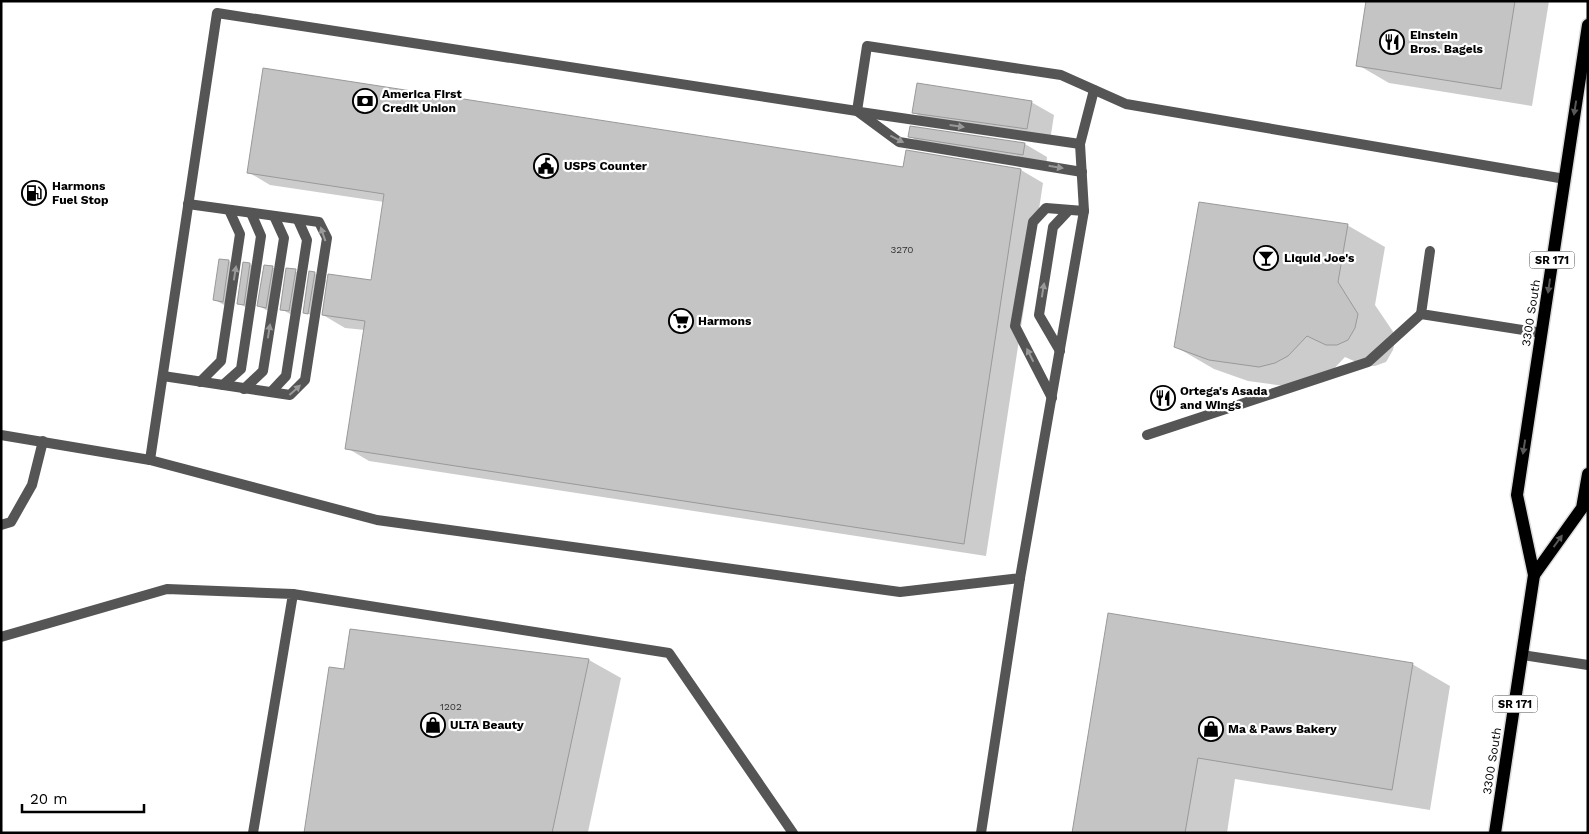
<svg xmlns="http://www.w3.org/2000/svg" width="1589" height="834" viewBox="0 0 1589 834" font-family="'Work Sans',sans-serif">
<style>
.shadow{fill:#0003}
.building{fill:#c4c4c4;stroke:#999}
.lines{fill:none;stroke-linecap:round;stroke-linejoin:round}
.primary-casing{stroke:#dbdbdb;stroke-width:15}
.service{stroke:#555;stroke-width:10}
.primary{stroke:#000;stroke-width:12}
.oneway{fill:#595959}
.oneway2{fill:#999}
.labels{text-anchor:middle;stroke-width:4.5;stroke-linejoin:round;paint-order:stroke}
.number-label{font-size:10px;fill:#313131}
.shield{fill:#fff;stroke:#4c4c4c;stroke-width:1}
.shield-label{font-size:11px;font-weight:bold;fill:#000}
.poi-label{font-size:12px;font-weight:bold;fill:#000;stroke:#fff;text-anchor:start}
.street-label{font-size:12px;fill:#000;stroke:#fff}
</style>
<rect width="100%" height="100%" fill="#fff"/>
<g class="shadow">
<polygon points="1368,1 1549,1 1532,106 1389,83 1358,65"/>
<polygon points="1031,102 1054,115 1050,141 935,125 913,112"/>
<polygon points="911,128 1025,144 1047,157 1046,167 932,149 909,136"/>
<polygon points="907,152 1021,170 1043,183 986,556 369,461 347,448 365,330 345,328 323,315 372,281 384,202 270,185 248,172 904,169"/>
<polygon points="1347,225 1385,247 1375,305 1396,336 1393,350 1386,362 1375,366 1365,366 1345,357 1326,377 1298,388 1248,381 1214,369 1176,347"/>
<polygon points="229,261 240,268 226,306 215,300"/>
<polygon points="250,264 261,271 249,309 238,303"/>
<polygon points="272,267 283,274 277,313 270,312 259,306"/>
<polygon points="295,271 306,277 300,317 292,315 281,309"/>
<polygon points="314,273 326,280 319,319 304,312"/>
<polygon points="1109,615 1412,664 1450,686 1430,810 1235,779 1227,833 1073,833"/>
<polygon points="351,631 589,660 621,678 588,832 594,833 305,833 345,670"/>
</g>
<g class="building">
<polygon points="1366,1 1515,1 1501,89 1356,66"/>
<polygon points="263,68 903,167 906,150 1021,169 964,544 345,449 365,321 322,315 328,274 371,280 384,194 247,173"/>
<polygon points="917,83 1032,101 1027,129 912,113"/>
<polygon points="910,126 1025,143 1023,155 908,137"/>
<polygon points="1199,202 1348,224 1338,282 1358,314 1355,328 1348,340 1337,345 1326,345 1307,336 1288,356 1275,363 1259,367 1209,360 1174,347"/>
<polygon points="219,259 229,260 223,302 213,300"/>
<polygon points="243,262 250,263 244,305 237,304"/>
<polygon points="264,265 273,266 266,308 257,306"/>
<polygon points="286,268 296,269 289,311 280,310"/>
<polygon points="309,271 315,272 308,314 303,313"/>
<polygon points="1108,613 1413,663 1392,790 1198,758 1185,833 1072,833"/>
<polygon points="350,629 589,659 552,833 304,833 329,667 344,669"/>
</g>
<g class="lines">
<defs>
<g id="primary">
<polyline points="1534,575 1582,508 1588,474"/>
<polyline points="1495,833 1534,575 1517,495 1588,25"/>
</g>
</defs>
<use href="#primary" class="primary-casing"/>
<g class="service">
<polyline points="857,111 899,142 1082,172"/>
<polyline points="860,112 1080,144"/>
<polyline points="1430,251 1421,314 1542,333"/>
<polyline points="1060,351 1039,315 1053,227 1069,210"/>
<polyline points="163,376 290,395 305,380 327,238 319,222 188,204"/>
<polyline points="200,382 221,361 240,234 229,210"/>
<polyline points="223,385 241,369 261,236 251,213"/>
<polyline points="244,389 263,371 284,238 274,216"/>
<polyline points="271,392 286,376 307,240 298,220"/>
<polyline points="1052,398 1015,326 1033,222 1046,208 1084,211"/>
<polyline points="1,435 150,460 377,520 900,592 1020,578 1084,211 1080,144 1094,90"/>
<polyline points="1147,435 1368,362 1421,314"/>
<polyline points="150,460 217,13 857,111 867,46 1061,75 1126,104 1565,179"/>
<polyline points="1,525 11,522 32,485 43,441"/>
<polyline points="293,594 669,653 793,833"/>
<polyline points="1,637 167,589 293,594 253,833"/>
<polyline points="1522,655 1588,665"/>
<polyline points="981,833 1020,578"/>
</g>
<use href="#primary" class="primary"/>
</g>
<defs><path id="oneway-solid" d="M-6-.8H1V-3.2L6.5 0L1 3.2V.8H-6Z" transform="scale(1.25)"/></defs>
<g class="oneway">
<use href="#oneway-solid" transform="translate(1575 108) rotate(99)"/>
<use href="#oneway-solid" transform="translate(1549 286) rotate(98)"/>
<use href="#oneway-solid" transform="translate(1524 447) rotate(99)"/>
<use href="#oneway-solid" transform="translate(1558 541) rotate(-54)"/>
</g>
<g class="oneway2">
<use href="#oneway-solid" transform="translate(957 126) rotate(8)"/>
<use href="#oneway-solid" transform="translate(897 139) rotate(27)"/>
<use href="#oneway-solid" transform="translate(1056 167) rotate(9)"/>
<use href="#oneway-solid" transform="translate(323 234) rotate(-109)"/>
<use href="#oneway-solid" transform="translate(235 273) rotate(-81)"/>
<use href="#oneway-solid" transform="translate(1043 290) rotate(-81)"/>
<use href="#oneway-solid" transform="translate(269 331) rotate(-81)"/>
<use href="#oneway-solid" transform="translate(1030 355) rotate(-117)"/>
<use href="#oneway-solid" transform="translate(295 390) rotate(-42)"/>
</g>
<defs>
<symbol id="restaurant-ring" viewBox="-11 -11 22 22"><circle r="9.5" fill="#fff" stroke="#000" stroke-width="1.5"/><path d="M-5-6h1v4h1v-4h1v4h1v-4h1v5L-1.5 .5V6h-2V.5L-5-1ZM5-6V6H3V1.5H1.5Q1.5-4 5-6Z" fill="#000"/></symbol>
<symbol id="bank-ring" viewBox="-11 -11 22 22"><circle r="9.5" fill="#fff" stroke="#000" stroke-width="1.5"/><path d="M-6-4H6V4H-6ZM0-2.3a2.3 2.3 0 1 0 0 4.6a2.3 2.3 0 1 0 0-4.6Z" fill="#000"/></symbol>
<symbol id="civic-ring" viewBox="-11 -11 22 22"><circle r="9.5" fill="#fff" stroke="#000" stroke-width="1.5"/><path d="M-.6-6.5H3V-4.5H.6V-3L4-1V1h2V6H-6V1h2V-1L-.6-3ZM-1.2 2.5V6h2.4V2.5Z" fill="#000"/></symbol>
<symbol id="fuel-ring" viewBox="-11 -11 22 22"><circle r="9.5" fill="#fff" stroke="#000" stroke-width="1.5"/><path d="M-5.5-6h7V0h2V4h1.3V-2.5L3-4.5l.8-.8L6-3V5H2.5V1h-1V6h-7ZM-4.2-4.7v3.2H.2V-4.7Z" fill="#000"/></symbol>
<symbol id="bar-ring" viewBox="-11 -11 22 22"><circle r="9.5" fill="#fff" stroke="#000" stroke-width="1.5"/><path d="M-6-5H6L.8 .8V4.5H3.5V6h-7V4.5H-.8V.8Z" fill="#000"/></symbol>
<symbol id="supermarket-ring" viewBox="-11 -11 22 22"><circle r="9.5" fill="#fff" stroke="#000" stroke-width="1.5"/><path d="M-6-5.5h2.5l.6 2H6L4.5 2H-2.5L-4.4-4H-6ZM-1.5 3.2a1.3 1.3 0 1 0 .1 0ZM3 3.2a1.3 1.3 0 1 0 .1 0Z" fill="#000"/></symbol>
<symbol id="shop-ring" viewBox="-11 -11 22 22"><circle r="9.5" fill="#fff" stroke="#000" stroke-width="1.5"/><path d="M-5-2.5h2.3a2.7 3.5 0 0 1 5.4 0H5L5.5 6h-11ZM-1.5-2.5h3a1.5 2.3 0 0 0-3 0Z" fill="#000"/></symbol>
</defs>
<g fill-rule="evenodd">
<use href="#restaurant-ring" x="1378" y="28" width="28" height="28"/>
<use href="#bank-ring" x="351" y="87" width="28" height="28"/>
<use href="#civic-ring" x="532" y="152" width="28" height="28"/>
<use href="#fuel-ring" x="20" y="179" width="28" height="28"/>
<use href="#bar-ring" x="1252" y="244" width="28" height="28"/>
<use href="#supermarket-ring" x="667" y="307" width="28" height="28"/>
<use href="#restaurant-ring" x="1149" y="384" width="28" height="28"/>
<use href="#shop-ring" x="419" y="711" width="28" height="28"/>
<use href="#shop-ring" x="1197" y="715" width="28" height="28"/>
</g>
<g class="labels">
<g class="number-label">
<text x="902" y="253">3270</text>
<text x="451" y="710">1202</text>
</g>
<g class="shield">
<rect x="1529.5" y="251.5" width="45" height="17" rx="4"/>
<rect x="1492.5" y="695.5" width="45" height="17" rx="4"/>
</g>
<g class="shield-label">
<text x="1552" y="264">SR 171</text>
<text x="1515" y="708">SR 171</text>
</g>
<g class="poi-label">
<text x="1410" y="39">Einstein<tspan x="1410" dy="14">Bros. Bagels</tspan></text>
<text x="382" y="98">America First<tspan x="382" dy="14">Credit Union</tspan></text>
<text x="564" y="170">USPS Counter</text>
<text x="52" y="190">Harmons<tspan x="52" dy="14">Fuel Stop</tspan></text>
<text x="1284" y="262">Liquid Joe's</text>
<text x="698" y="325">Harmons</text>
<text x="1180" y="395">Ortega's Asada<tspan x="1180" dy="14">and Wings</tspan></text>
<text x="450" y="729">ULTA Beauty</text>
<text x="1228" y="733">Ma &amp; Paws Bakery</text>
</g>
<g class="street-label">
<text transform="translate(1531 313) rotate(-81)" y="4">3300 South</text>
<text transform="translate(1492 761) rotate(-81)" y="4">3300 South</text>
</g>
</g>
<rect width="1589" height="834" fill="none" stroke="#000000" stroke-width="5"/>
<path d="M22 804v8h122v-8" fill="none" stroke="#000000" stroke-width="2.5"/>
<text x="30" y="804" font-size="15" fill="#000000" stroke="#ffffff" stroke-width="4" paint-order="stroke">20 m</text>
</svg>
